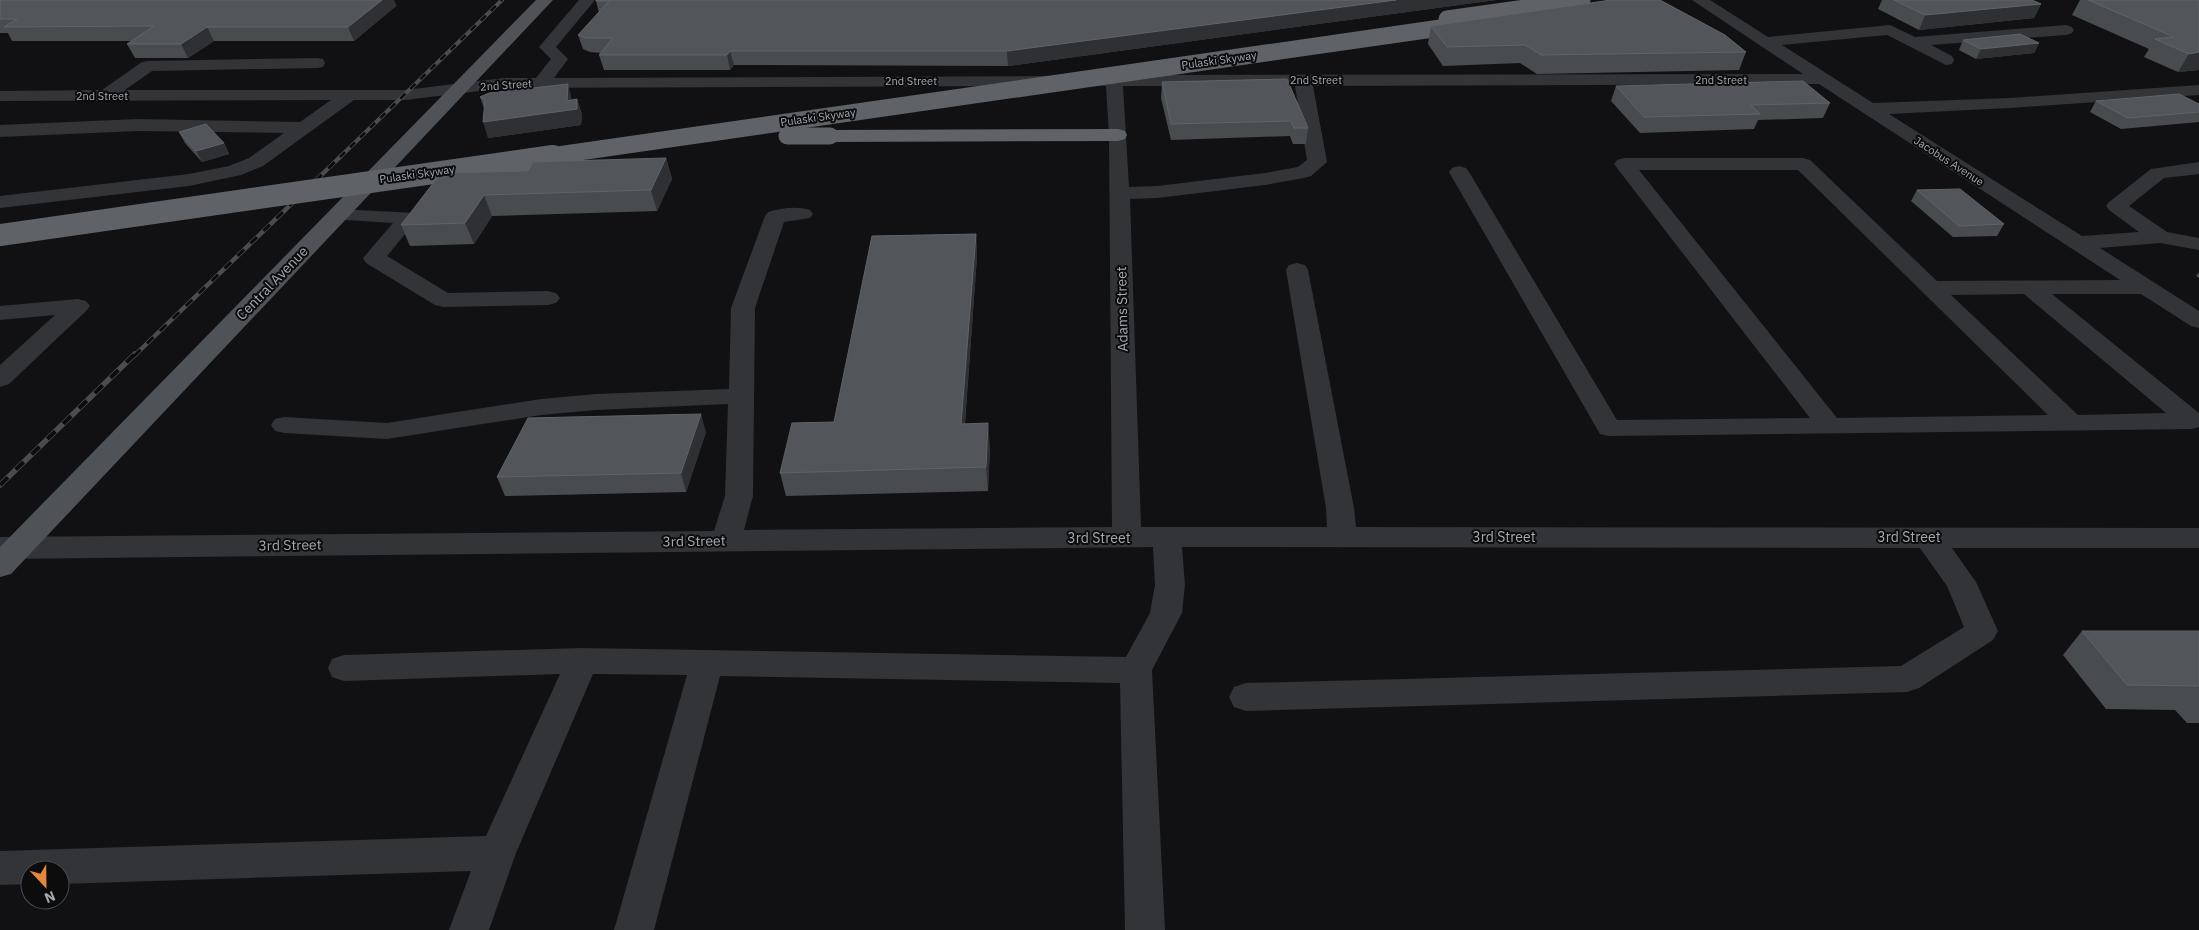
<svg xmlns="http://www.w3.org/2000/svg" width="2199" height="930" viewBox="0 0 2199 930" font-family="'IBM Plex Sans',sans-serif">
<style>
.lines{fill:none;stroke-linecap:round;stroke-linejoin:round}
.minor{fill:#323437;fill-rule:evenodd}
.major{fill:#4f5256;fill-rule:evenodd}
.highway{fill:#5f6368;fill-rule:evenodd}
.rail-far2-casing{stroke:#4a4d50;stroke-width:4}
.rail-far1-casing{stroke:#4a4d50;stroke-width:4.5}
.rail-casing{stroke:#4a4d50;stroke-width:5.5}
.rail-far2{stroke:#0c0c0d;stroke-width:2.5;stroke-dasharray:7;stroke-linecap:butt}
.rail-far1{stroke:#0c0c0d;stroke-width:3;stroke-dasharray:9;stroke-linecap:butt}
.rail{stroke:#0c0c0d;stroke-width:4;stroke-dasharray:11;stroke-linecap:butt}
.highway-bridge-far1{stroke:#5f6368;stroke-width:17}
.highway-bridge{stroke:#5f6368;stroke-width:22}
.wall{fill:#494c4f}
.shaded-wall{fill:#2e3033}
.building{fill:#52565a;stroke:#5f6468}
.labels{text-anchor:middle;stroke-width:4;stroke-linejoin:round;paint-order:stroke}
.far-street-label{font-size:11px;fill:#a3abb2;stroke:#0c0c0d}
.street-label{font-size:14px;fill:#a3abb2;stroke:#0c0c0d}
</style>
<rect width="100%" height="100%" fill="#111113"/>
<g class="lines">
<g class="minor">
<polygon points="579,0 595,0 556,47 568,59 554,78 1051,76 1057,77 1060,81 1057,85 1051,86 504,88 405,100 354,100 263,166 241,175 189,186 0,208 0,196 189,174 229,166 249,158 284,133 138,131 0,137 0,125 138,119 300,122 331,100 0,101 0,91 102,90 142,62 148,61 317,58 323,59 325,63 323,67 317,68 152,71 125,90 405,90 504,78 536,78 551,59 539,47"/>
<path d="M1692,0H1710L1768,37L1890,25L1915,37L2066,25L2072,27L2074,30L2072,33L2066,35L1931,45L1952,56L1954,60L1952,64L1946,65L1887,35L1782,45L1873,103L2010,98L2199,85V95L2010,108L1889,114L2082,236L2139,232L2109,210L2106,206L2109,202L2151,169L2199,162V174L2164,178L2129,206L2167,232L2199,238V250L2160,243L2100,248L2199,311V328L2191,326L2141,294H2052L2199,413V427L2192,429L1609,436L1600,434L1449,172L1452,168L1459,166L1466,168L1469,172L1617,420L1810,418L1617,168L1614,164L1617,160L1624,158H1803L1810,160L1937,281L2120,280L1819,84L1313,86L1327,162L1311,176L1304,178L1265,185L1157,198L1130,199L1141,527H1327L1326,508L1286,270L1289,265L1297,263L1305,265L1308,270L1354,508L1356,527L2199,528V548H1952L1976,582L1998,631L1993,640L1919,688L1907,692L1246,711L1234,707L1229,697L1234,687L1246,683L1901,666L1964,627L1947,586L1920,548L1182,547L1185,585L1182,613L1152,670L1165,930H1125L1120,683L720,676L654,930H614L687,675L593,674L516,853L489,930H449L471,871L60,884V870H30V884L0,885V851L486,836L560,674L344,681L332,677L328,668L332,659L344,655L582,648L1126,657L1150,613L1155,585L1153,547L0,559V537L714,531L725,496L728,404L596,410L541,415L387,439L284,433L275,431L271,425L275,419L284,417L387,423L541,399L596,394L729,389L731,308L765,216L768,212C781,208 797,206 810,210L813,214L810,218L784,222L755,308L753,496L744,530L1112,527L1109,135L1106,86L1093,85L1090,81L1093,77L1114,75L1803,74ZM1123,86H1295L1307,160L1298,167L1265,173L1157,186L1129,187ZM1639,170H1798L2048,415L1837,418ZM2024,294L2166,413L2078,415L1951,295Z"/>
<polygon points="337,209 416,213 419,217 387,256 448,293 548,291 556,293 560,298 556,303 548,305 443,307 435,305 366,263 363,258 393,223 330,219 327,215 330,211"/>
<polygon points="78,299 86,301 90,306 86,311 9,384 0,387 0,365 55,315 0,320 0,306"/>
</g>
<polygon class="major" points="536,0 553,0 11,574 0,577 0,547"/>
<polygon class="highway" points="1118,129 1125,131 1127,135 1125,139 1118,141 830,142 823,140 821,136 823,132 830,130"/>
<defs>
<polyline id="rail-far2" points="340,157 502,0"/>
<polyline id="rail-far1" points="134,356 341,156"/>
<polyline id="rail" points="0,485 135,354"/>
</defs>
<use href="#rail-far2" class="rail-far2-casing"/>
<use href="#rail-far1" class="rail-far1-casing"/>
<use href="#rail" class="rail-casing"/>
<use href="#rail-far2" class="rail-far2"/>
<use href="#rail-far1" class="rail-far1"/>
<use href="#rail" class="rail"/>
<g class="highway-bridge-far1">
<polyline points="1447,19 1582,0"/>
<polyline points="787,136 830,136"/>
<polyline points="544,157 1468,24"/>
</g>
<polyline class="highway-bridge" points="0,235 553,156"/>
</g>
<g class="wall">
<polygon points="0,0 394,0 396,6 354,41 214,41 188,58 135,58 127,44 132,41 12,41 8,33 0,33"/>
<polygon points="596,0 1496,0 1008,66 734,65 730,70 604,70 599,55 602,53 590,52 583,49 578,35 599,13 596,1"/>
<polygon points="1882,0 2032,0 2041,4 2034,18 1919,30 1878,9"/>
<polygon points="2080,0 2199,0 2199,70 2178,72 2144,57 2149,49 2072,15"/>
<polygon points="1662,2 1746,52 1739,70 1537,74 1520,63 1443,66 1428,44 1431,26"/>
<polygon points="1963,40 2039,43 2034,53 1976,59 1959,50"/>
<polygon points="1287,79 1308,128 1306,144 1293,144 1290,136 1171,140 1161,98 1162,82"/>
<polygon points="1616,86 1830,103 1823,118 1758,120 1754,129 1640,133 1611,101"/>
<polygon points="480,97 572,100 577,99 582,115 581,125 488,138 484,108"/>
<polygon points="2096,101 2199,104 2199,122 2121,129 2090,112"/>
<polygon points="179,132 224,143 229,154 202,162 185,143"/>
<polygon points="666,158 672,179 657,211 492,216 474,244 410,246 401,225 528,171"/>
<polygon points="1917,190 2004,224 1997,236 1953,237 1911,201"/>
<polygon points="976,234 977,256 965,423 990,446 988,491 786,496 780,473 834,422"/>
<polygon points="2199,272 2199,278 2196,276"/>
<polygon points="706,432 686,492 505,496 497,477"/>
<polygon points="2082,631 2199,631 2199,723 2187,723 2175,710 2106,709 2063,655"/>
</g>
<g class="shaded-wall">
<polygon points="382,0 394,0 396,6 354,41 348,27"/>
<polygon points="1396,0 1496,0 1008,66 1007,51"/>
<polygon points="2041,4 2034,18 1919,30 1925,15"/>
<polygon points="207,27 214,41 188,58 181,44"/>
<polygon points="2039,43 2034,53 1976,59 1981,49"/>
<polygon points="730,51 734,65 730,70 727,55"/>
<polygon points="2199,52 2199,70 2178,72 2189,54"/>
<polygon points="568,84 572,100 572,110 577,99 582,115 581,125 488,138 483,122"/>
<polygon points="224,143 229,154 202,162 196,151"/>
<polygon points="666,158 672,179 657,211 651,190"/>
<polygon points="484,195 492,216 474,244 465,223"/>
<polygon points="976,234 977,256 963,447 961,424"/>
<polygon points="701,414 706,432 686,492 681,473"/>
<polygon points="988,423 990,446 988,491 986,467"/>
</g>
<g class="building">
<polygon points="0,0 382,0 348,27 207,27 181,44 127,44 154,26 4,27 17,19 0,19"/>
<polygon points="596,0 1396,0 1007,51 730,51 727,55 599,55 613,38 586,38 578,35 609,1 596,1"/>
<polygon points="1611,0 1660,0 1725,35 1746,52 1541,55 1525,45 1447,47 1431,26"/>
<polygon points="1894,0 2032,0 2041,4 1925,15"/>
<polygon points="2088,0 2199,0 2199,52 2189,54 2155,39 2174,37"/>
<polygon points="2020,34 2039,43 1981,49 1963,40"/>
<polygon points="1287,79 1308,128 1294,128 1291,121 1171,124 1162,82"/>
<polygon points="1803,81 1830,103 1751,105 1760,114 1644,117 1616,86"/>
<polygon points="568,84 567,101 577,99 577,109 483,122 485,100 480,97 489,93"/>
<polygon points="2179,94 2199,104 2199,112 2128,118 2096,101"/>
<polygon points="206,124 224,143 196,151 179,132"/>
<polygon points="666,158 651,190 484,195 465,223 401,225 441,173 528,171 533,162"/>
<polygon points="1960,189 2004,224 1959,226 1917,190"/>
<polygon points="976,234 961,424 988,423 986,467 780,473 792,423 834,422 872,236"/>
<polygon points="701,414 681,473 497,477 528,418"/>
<polygon points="2082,631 2199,631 2199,686 2198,686 2127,685"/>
</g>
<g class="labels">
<g class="far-street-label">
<text transform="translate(1219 60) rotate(-8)" y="4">Pulaski Skyway</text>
<text x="1316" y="84">2nd Street</text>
<text x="1721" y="84">2nd Street</text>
<text x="911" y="85">2nd Street</text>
<text transform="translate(506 85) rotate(-4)" y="4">2nd Street</text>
<text x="102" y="100">2nd Street</text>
<text transform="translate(818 117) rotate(-8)" y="4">Pulaski Skyway</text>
<text transform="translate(1949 161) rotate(33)" y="4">Jacobus Avenue</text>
<text transform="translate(417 174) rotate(-8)" y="4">Pulaski Skyway</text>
</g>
<g class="street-label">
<text transform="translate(272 283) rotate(-46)" y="5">Central Avenue</text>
<text transform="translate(1122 309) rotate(-91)" y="5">Adams Street</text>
<text x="1504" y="542">3rd Street</text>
<text x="1909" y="542">3rd Street</text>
<text x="1099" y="543">3rd Street</text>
<text transform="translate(694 541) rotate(-1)" y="5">3rd Street</text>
<text transform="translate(290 545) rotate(-1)" y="5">3rd Street</text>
</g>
</g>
<g transform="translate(45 885) rotate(158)"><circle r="24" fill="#0c0c0d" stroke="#484c4f"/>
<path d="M0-4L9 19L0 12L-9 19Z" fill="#e48738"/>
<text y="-8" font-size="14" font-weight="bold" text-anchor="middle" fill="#a3abb2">N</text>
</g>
</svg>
